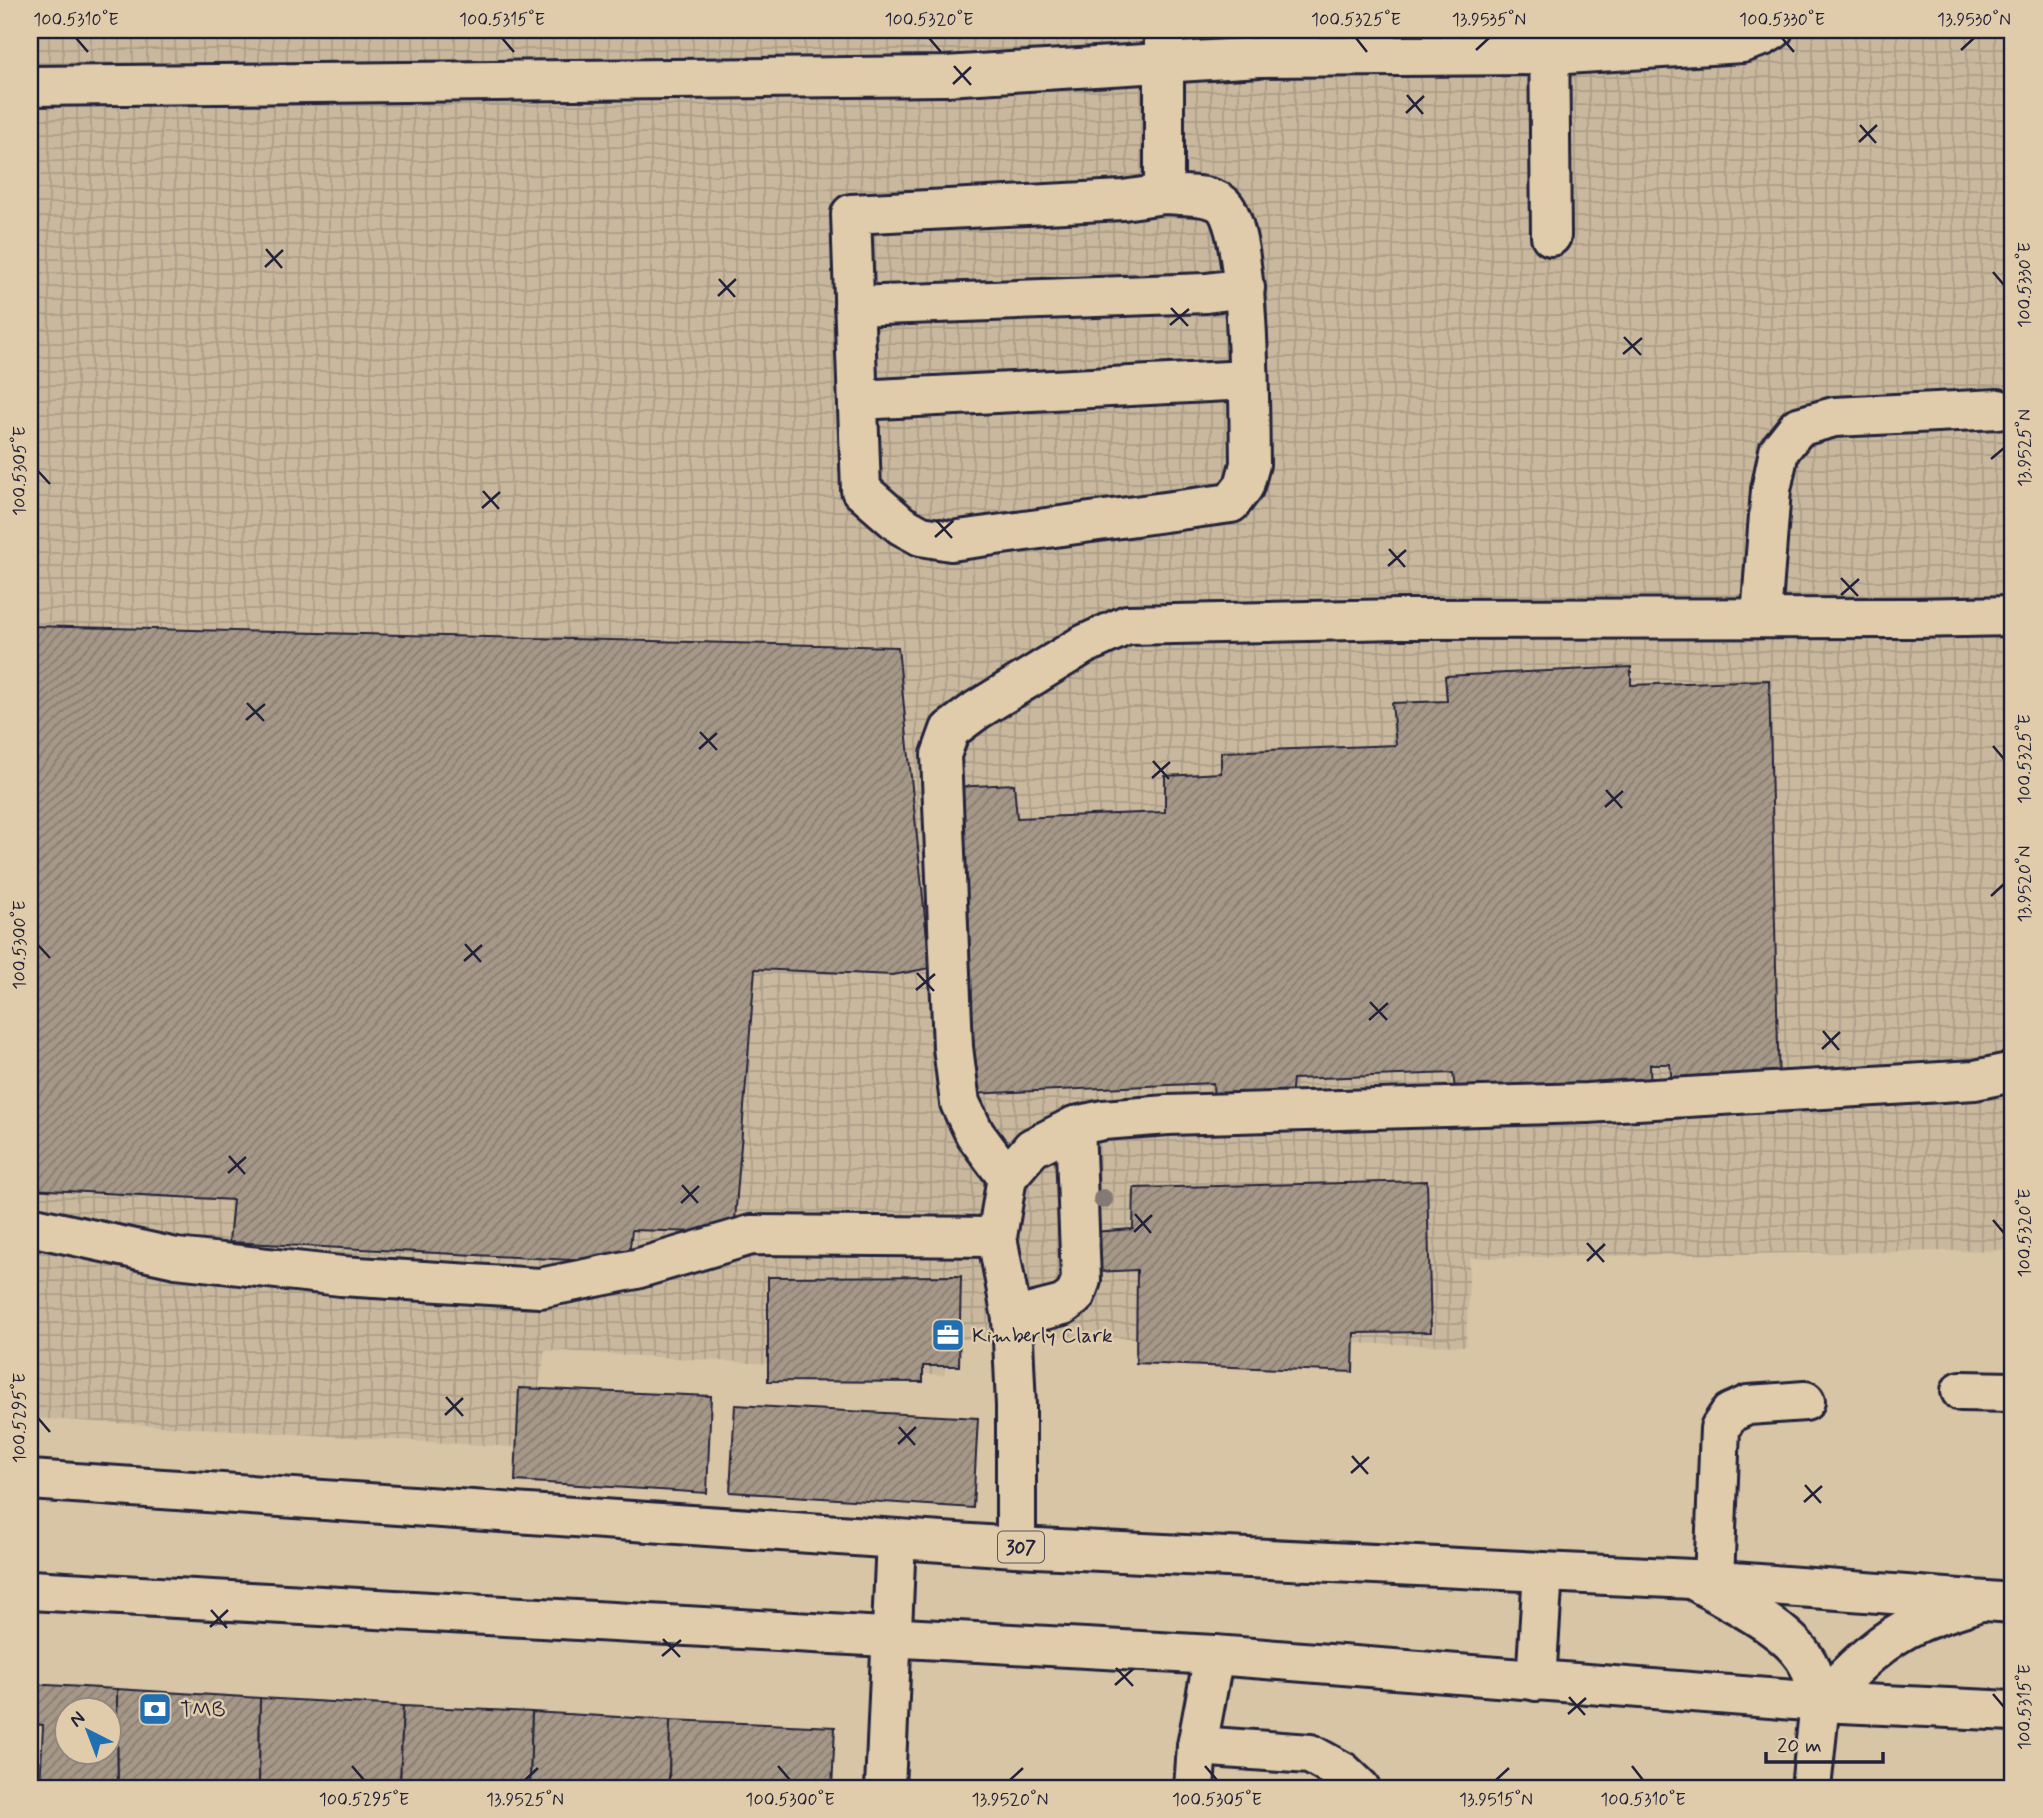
<svg xmlns="http://www.w3.org/2000/svg" width="2043" height="1818" viewBox="0 0 2043 1818" font-family="Mynerve,sans-serif">
<style>
.industrial{fill:url(#industrial-grid)}
.building{fill:url(#building-hatch);stroke:#22223b;stroke-width:2;fill-rule:evenodd}
.lines{fill:none;stroke-linecap:round;stroke-linejoin:round}
.minor-casing{stroke:#22223b;stroke-width:44}
.major-casing{stroke:#22223b;stroke-width:44}
.minor{stroke:#e0ccaa;stroke-width:38}
.major{stroke:#e0ccaa;stroke-width:38}
.tree{fill:#847a75}
.ticks{fill:none;stroke:#22223b;stroke-width:2.5}
.labels{text-anchor:middle;stroke-width:5;stroke-linejoin:round;paint-order:stroke}
.shield{fill:#e0ccaa;stroke:#5b555c;stroke-width:2}
.shield-label{font-size:19px;font-weight:bold;fill:#22223b}
.poi-label{font-size:21px;fill:#22223b;stroke:#e0ccaa;text-anchor:start}
.neatline{fill:none;stroke:#22223b;stroke-width:2.5}
.ticks-label{font-size:18px;text-anchor:middle;fill:#22223b}
</style>
<defs>
<pattern id="industrial-grid" width="8" height="8" patternUnits="userSpaceOnUse" patternTransform="scale(1.75)"><rect width="8" height="8" fill="#c9b89d"/><path d="M0 4h8M4 0v8" fill="none" stroke="#ac9e88"/></pattern>
<pattern id="building-hatch" width="6" height="6" patternUnits="userSpaceOnUse" patternTransform="scale(1.75)"><rect width="6" height="6" fill="#a69888"/><path d="M-1 1l2-2M0 6l6-6M5 7l2-2" fill="none" stroke="#877c70"/></pattern>
</defs>
<rect width="100%" height="100%" fill="#d8c5a6"/>
<filter id="ink" filterUnits="userSpaceOnUse"><feTurbulence type="fractalNoise" baseFrequency=".0143" numOctaves="2"/><feDisplacementMap in="SourceGraphic" scale="14" xChannelSelector="R" yChannelSelector="G"/><feConvolveMatrix kernelMatrix="1 2 1 2 8 2 1 2 1" color-interpolation-filters="sRGB"/></filter>
<g filter="url(#ink)">
<polygon class="industrial" points="30,30 2013,30 2013,1250 1470,1258 1466,1346 1054,1336 947,1340 944,1375 545,1350 529,1448 30,1418"/>
<g class="building">
<polygon points="30,626 898,647 930,968 893,975 755,969 734,1233 632,1230 628,1263 229,1242 233,1200 30,1189"/>
<polygon points="1631,667 1631,685 1769,680 1779,1089 1673,1094 1670,1064 1650,1064 1651,1095 1455,1089 1453,1073 1293,1079 1291,1099 1214,1102 1213,1083 970,1094 955,787 1014,784 1017,818 1165,812 1165,776 1221,773 1221,752 1396,745 1392,703 1447,701 1445,676"/>
<polygon points="1427,1181 1431,1332 1354,1333 1353,1372 1136,1363 1137,1270 1095,1272 1093,1232 1133,1229 1134,1188"/>
<polygon points="961,1276 959,1366 923,1366 923,1382 768,1381 768,1277"/>
<polygon points="519,1388 711,1396 707,1493 515,1481"/>
<polygon points="735,1405 978,1418 973,1508 730,1492"/>
<path d="M30,1684L117,1689L118,1788H40L43,1725L30,1724ZM66,1710H108V1752H66Z"/>
<polygon points="117,1689 260,1698 259,1788 118,1788"/>
<polygon points="260,1698 403,1706 400,1788 259,1788"/>
<polygon points="403,1706 532,1712 530,1788 400,1788"/>
<polygon points="532,1712 670,1720 669,1788 530,1788"/>
<polygon points="670,1720 835,1727 832,1788 669,1788"/>
</g>
<g class="lines">
<defs>
<g id="minor">
<polyline points="1549,30 1551,236"/>
<polyline points="30,86 945,76 1260,57 1550,55 1742,43 1763,36 1773,30"/>
<path d="M1164,194C1181,196 1208,193 1222,204C1251,226 1249,421 1250,464L1244,486L1231,503L951,541L921,536L901,525L861,490L851,214L1123,200Z"/>
<polyline points="1164,194 1164,30"/>
<polyline points="854,306 1206,293 1245,288"/>
<polyline points="858,400 1248,380"/>
<polyline points="1761,617 1771,490 1779,451 1798,427 1834,417 1998,409"/>
<polyline points="1007,1177 975,1134 960,1103 953,1047 941,755 950,730 977,710 1083,645 1127,625 1400,619 1913,618 2013,616"/>
<polyline points="30,1226 176,1258 341,1276 540,1288 636,1269 751,1235 997,1237"/>
<polyline points="1012,1318 1063,1305 1075,1296 1081,1280 1075,1126"/>
<polyline points="1961,1391 2013,1392"/>
<polyline points="1016,1547 1016,1406 1012,1318 997,1237 1007,1177 1032,1148 1075,1126 1103,1120 1168,1115 1587,1103 1975,1080 2013,1072"/>
<path d="M1692,1579C1727,1600 1792,1629 1809,1666C1814,1677 1816,1691 1820,1702C1849,1673 1879,1640 1918,1623C1938,1614 1960,1608 1981,1601"/>
<polyline points="1714,1581 1720,1428 1730,1413 1748,1405 1805,1401"/>
<polyline points="1197,1746 1310,1754 1343,1772 1360,1788"/>
<polyline points="885,1788 896,1539"/>
<polyline points="1194,1788 1197,1746 1214,1655"/>
<polyline points="1811,1788 1820,1702"/>
</g>
<g id="major">
<polyline points="30,1480 1016,1547 1692,1579 2013,1603"/>
<polyline points="30,1590 1214,1655 1820,1702 2013,1711"/>
<polyline points="1536,1681 1543,1572"/>
</g>
</defs>
<use href="#minor" class="minor-casing"/>
<use href="#major" class="major-casing"/>
<use href="#minor" class="minor"/>
<use href="#major" class="major"/>
</g>
<circle class="tree" cx="1103" cy="1199" r="10"/>
</g>
<path class="ticks" d="M76,38L88,52M502,38L514,52M929,38L941,52M1356,38L1367,52M1782,38L1794,52M1476,50L1489,38M1961,50L1974,38M954,66L971,85M953,84L971,67M1407,95L1423,114M1406,113L1424,96M1860,125L1876,143M1859,142L1877,125M266,249L282,268M265,267L283,250M1993,272L2004,285M719,279L735,297M718,296L736,279M1171,308L1188,326M1170,325L1189,309M1624,337L1641,355M1623,354L1642,338M1991,459L2004,448M38,471L50,484M483,491L499,509M482,508L500,492M936,520L952,538M935,537L953,521M1389,549L1405,567M1388,566L1406,550M1841,578L1858,596M1841,595L1859,579M247,703L264,721M246,720L265,704M700,732L717,750M1993,746L2004,759M699,749L717,733M1153,761L1169,779M1152,778L1170,762M1606,790L1622,808M1605,807L1623,791M1991,896L2004,884M465,944L481,962M38,945L50,958M464,961L482,945M917,973L934,991M916,990L935,974M1370,1002L1387,1020M1369,1020L1388,1003M1823,1031L1839,1050M1822,1049L1840,1032M229,1156L245,1174M228,1173L246,1157M682,1185L698,1203M681,1203L699,1186M1135,1214L1151,1233M1993,1220L2004,1233M1134,1232L1152,1215M1587,1243L1604,1262M1587,1261L1605,1244M446,1397L463,1416M445,1415L463,1398M38,1418L50,1432M899,1427L915,1445M898,1444L916,1427M1352,1456L1368,1474M1351,1473L1369,1457M1805,1485L1821,1503M1804,1502L1822,1486M211,1610L227,1628M210,1627L228,1610M663,1639L680,1657M662,1656L681,1640M1116,1668L1133,1686M1115,1685L1133,1669M1993,1694L2004,1707M1569,1697L1585,1715M1568,1714L1586,1698M352,1766L364,1780M778,1766L790,1780M1205,1766L1217,1780M1632,1766L1643,1780M525,1780L538,1768M1010,1780L1023,1768M1496,1780L1509,1768"/>
<defs>
<symbol id="office-square" viewBox="-11 -11 22 22"><rect x="-9" y="-9" width="18" height="18" rx="4" fill="#1f6fb2" stroke="#e0ccaa"/><path d="M-6-3h4V-5.5h4V-3h4V5H-6ZM-1-4.5V-3h2v-1.5ZM-6 0V1H6V0Z" fill="#fff"/></symbol>
<symbol id="bank-square" viewBox="-11 -11 22 22"><rect x="-9" y="-9" width="18" height="18" rx="4" fill="#1f6fb2" stroke="#e0ccaa"/><path d="M-6-4H6V4H-6ZM0-2.3a2.3 2.3 0 1 0 0 4.6a2.3 2.3 0 1 0 0-4.6Z" fill="#fff"/></symbol>
</defs>
<g fill-rule="evenodd">
<use href="#office-square" x="929" y="1316" width="38" height="38"/>
<use href="#bank-square" x="136" y="1690" width="38" height="38"/>
</g>
<g class="labels">
<rect class="shield" x="998" y="1531.5" width="46" height="31" rx="5"/>
<g class="shield-label">
<text x="1021" y="1554">307</text>
</g>
<g class="poi-label">
<text x="972" y="1342">Kimberly Clark</text>
<text x="180" y="1716">TMB</text>
</g>
</g>
<rect width="2043" height="1818" fill="none" stroke="#e0ccaa" stroke-width="77"/>
<g transform="translate(88 1731) rotate(318)"><circle r="33" fill="#e0ccaa" stroke="#94887e" stroke-width="2"/>
<path d="M0-5L12 26L0 18L-12 26Z" fill="#1f6fb2"/>
<text y="-10" font-size="19" font-weight="bold" text-anchor="middle" fill="#22223b">N</text>
</g>
<path d="M1766 1752v10h117v-10" fill="none" stroke="#22223b" stroke-width="3.5"/>
<text x="1777" y="1752" font-size="21" fill="#22223b" stroke="#e0ccaa" stroke-width="5" paint-order="stroke">20 m</text>
<rect x="38" y="38" width="1966" height="1742" class="neatline"/>
<g class="ticks-label">
<text x="76" y="25">100.5310°E</text>
<text x="502" y="25">100.5315°E</text>
<text x="929" y="25">100.5320°E</text>
<text x="1356" y="25">100.5325°E</text>
<text x="1489" y="25">13.9535°N</text>
<text x="1782" y="25">100.5330°E</text>
<text x="1974" y="25">13.9530°N</text>
<text transform="translate(2024 285) rotate(-90)" y="6">100.5330°E</text>
<text transform="translate(2024 448) rotate(-90)" y="6">13.9525°N</text>
<text transform="translate(19 471) rotate(-90)" y="6">100.5305°E</text>
<text transform="translate(2024 759) rotate(-90)" y="6">100.5325°E</text>
<text transform="translate(2024 884) rotate(-90)" y="6">13.9520°N</text>
<text transform="translate(19 945) rotate(-90)" y="6">100.5300°E</text>
<text transform="translate(2024 1233) rotate(-90)" y="6">100.5320°E</text>
<text transform="translate(19 1418) rotate(-90)" y="6">100.5295°E</text>
<text transform="translate(2024 1707) rotate(-90)" y="6">100.5315°E</text>
<text x="364" y="1805">100.5295°E</text>
<text x="525" y="1805">13.9525°N</text>
<text x="790" y="1805">100.5300°E</text>
<text x="1010" y="1805">13.9520°N</text>
<text x="1217" y="1805">100.5305°E</text>
<text x="1496" y="1805">13.9515°N</text>
<text x="1643" y="1805">100.5310°E</text>
</g>
</svg>
